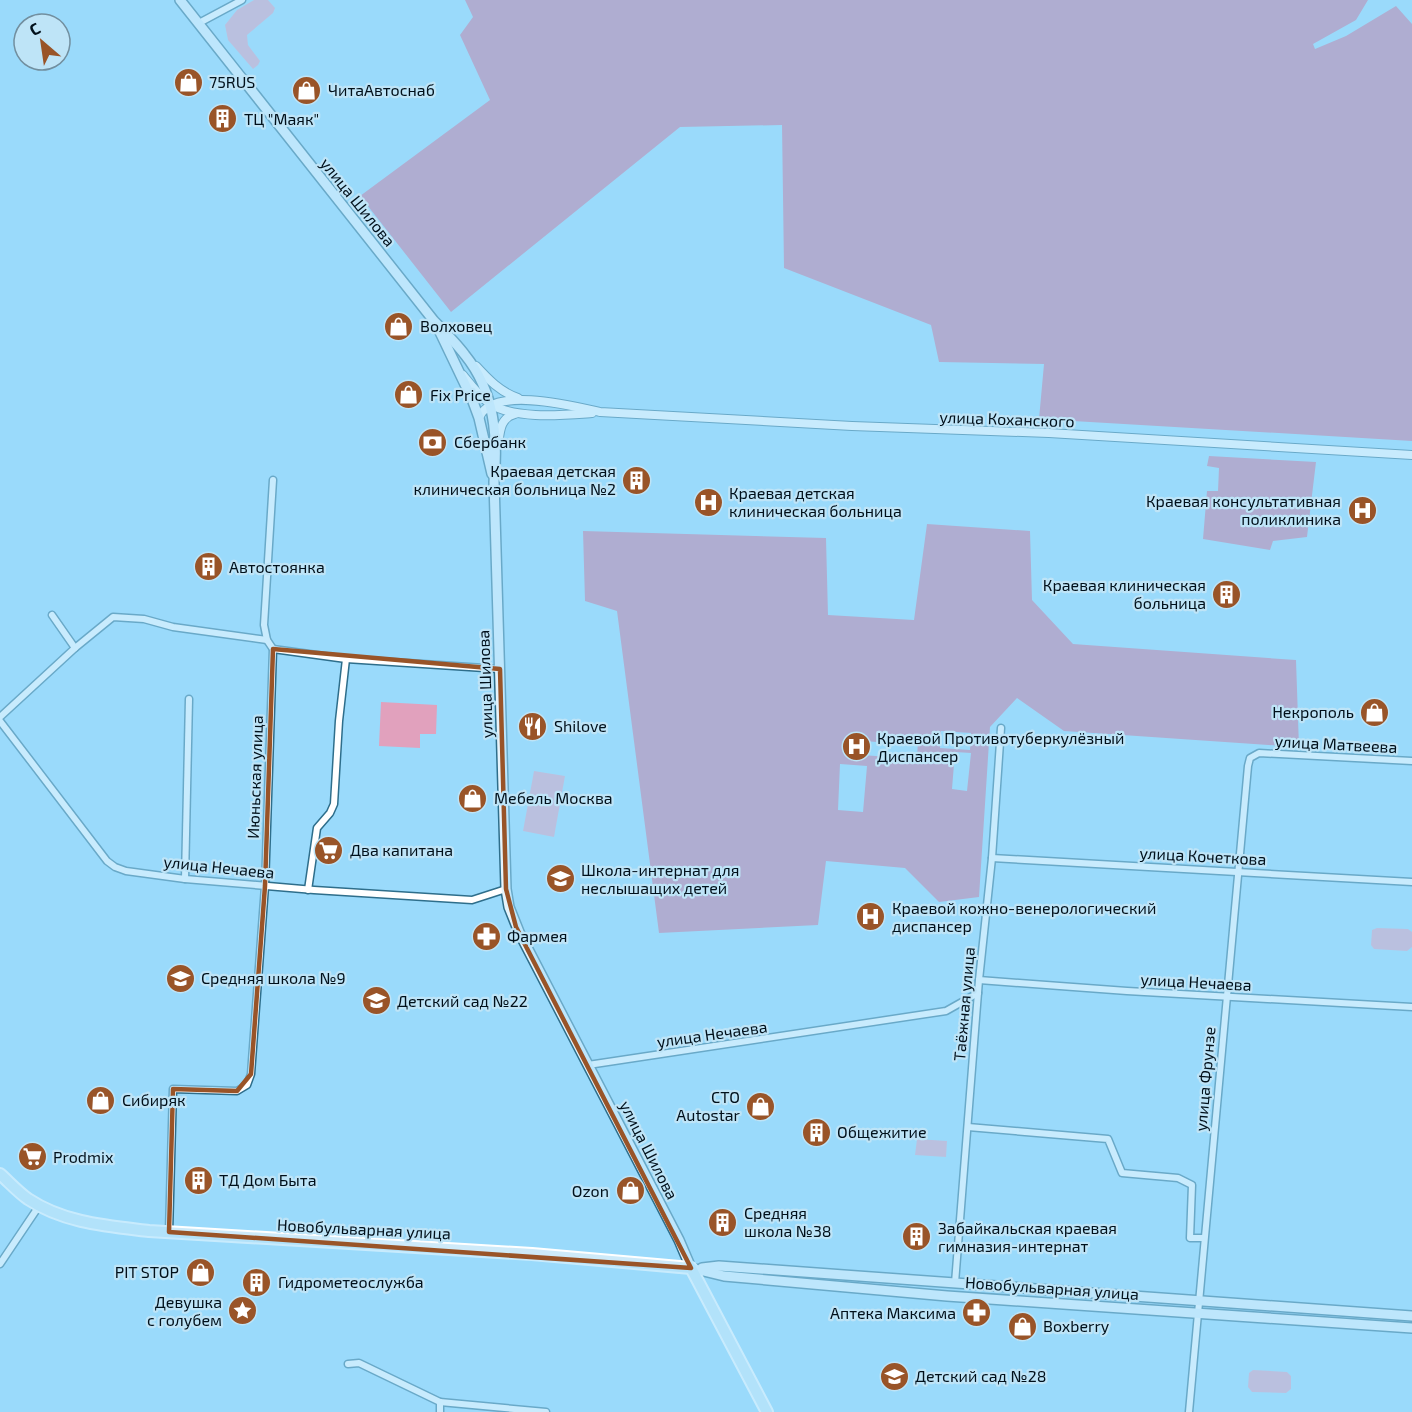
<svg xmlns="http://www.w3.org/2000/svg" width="1412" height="1412" viewBox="0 0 1412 1412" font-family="'Exo 2',sans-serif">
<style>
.green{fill:#e1a1bd}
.forest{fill:#c8779d;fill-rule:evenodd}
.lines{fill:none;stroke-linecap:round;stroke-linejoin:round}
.minor-casing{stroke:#2e6e8b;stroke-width:9}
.tertiary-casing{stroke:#2e6e8b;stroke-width:10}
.secondary-casing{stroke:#2e6e8b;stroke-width:12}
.primary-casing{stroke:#fff;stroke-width:14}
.minor{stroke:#fff;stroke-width:6}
.tertiary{stroke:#fff;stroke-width:8}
.secondary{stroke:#e6f4fc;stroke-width:9}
.primary{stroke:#ceeaf9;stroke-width:10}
.marked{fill:none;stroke:#995428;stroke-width:4.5;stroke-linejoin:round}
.labels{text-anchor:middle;stroke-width:4.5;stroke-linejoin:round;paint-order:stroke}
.poi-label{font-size:16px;fill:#00101b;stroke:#bee4f7;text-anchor:start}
.street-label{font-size:16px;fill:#00101b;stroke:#bee4f7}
</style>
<rect width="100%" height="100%" fill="#9adafb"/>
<g class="green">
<polygon points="254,0 268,0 275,8 273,13 247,35 248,45 260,61 258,65 253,69 228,40 225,25 237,10"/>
<polygon points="381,702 437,705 436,734 420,734 420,748 379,746"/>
<polygon points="534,771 565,776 554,837 523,831"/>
<polygon points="1377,928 1408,929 1412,932 1412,947 1407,951 1374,949 1371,945 1372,930"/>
<polygon points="917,1139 947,1141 946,1157 915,1155"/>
<polygon points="1253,1370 1287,1372 1291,1376 1291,1389 1286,1393 1252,1392 1248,1387 1249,1373"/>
</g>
<g class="forest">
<polygon points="465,0 1368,0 1356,20 1313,44 1315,49 1346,36 1396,6 1412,24 1412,441 1039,419 1044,364 939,362 931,325 784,268 782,125 680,127 451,312 360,196 490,100 460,35 473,17"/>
<polygon points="1209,456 1316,462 1307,537 1273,541 1270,550 1203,539 1207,491 1218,491 1219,468 1207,466"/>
<path d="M927,524L1030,531L1032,600L1073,644L1296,660L1299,747L1064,731L1017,698L990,727L979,897L939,902L905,868L826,861L818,925L659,933L617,611L585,601L583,531L826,538L828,615L914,620ZM941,731L971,733L970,750L940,748ZM849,735H863V741L904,744L905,738L918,739L917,759L848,754ZM955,752L971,753L967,791L952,789ZM840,764L867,766L863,812L838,810Z"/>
</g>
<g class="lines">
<defs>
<g id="minor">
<polyline points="199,23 242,0"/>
<polyline points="52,615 75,648"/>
<polyline points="273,649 346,659 500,669"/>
<polyline points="0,717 75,648 113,617 144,619 173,627 267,640"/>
<polyline points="0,721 107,861 115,867 126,871 185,879 314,890 472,900 506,889"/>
<polyline points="992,858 1412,882"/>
<polyline points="185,879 189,699"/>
<polyline points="308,890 317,828 330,813 334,804 339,721 346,659"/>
<polyline points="979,980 1127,991 1412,1007"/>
<polyline points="588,1065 946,1011 978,993"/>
<polyline points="968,1127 1108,1139 1122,1173 1178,1178 1192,1185 1190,1238 1204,1238"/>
<polyline points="169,1232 173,1089 237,1091 247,1085 251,1074 265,886 273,649 267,640 264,625 273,480"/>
<polyline points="0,1264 39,1206"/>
<polyline points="955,1283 979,980 992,858 1001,728"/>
<polyline points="348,1364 359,1363 440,1402 440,1412"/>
<polyline points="440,1402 546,1412"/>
<polyline points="1189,1412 1248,766 1250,758 1259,753 1412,761"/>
</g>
<g id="tertiary">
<path d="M476,366C488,379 500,392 518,398"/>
<path d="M463,375C471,385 478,395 489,403C513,420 564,415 592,413"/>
<path d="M479,418C491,385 574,406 600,412L852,426L1049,433L1412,455"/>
<path d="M498,445C500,431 500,418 515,414"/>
</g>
<g id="secondary">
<path d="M180,0L434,321C445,332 456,343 465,355C495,392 498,437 494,482L506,889L509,907L519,932L679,1240L691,1268"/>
<polyline points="439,330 472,399 479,418 492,474"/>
<polyline points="691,1268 724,1276 947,1296 1412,1328"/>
<polyline points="702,1268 719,1266 1412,1316"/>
</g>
<path id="primary" d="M0,1174C9,1182 18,1192 28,1199C64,1223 107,1226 149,1231L532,1254L691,1268L767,1412"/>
</defs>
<use href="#minor" class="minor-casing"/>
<use href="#tertiary" class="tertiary-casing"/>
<use href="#secondary" class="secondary-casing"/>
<use href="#primary" class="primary-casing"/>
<use href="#minor" class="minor"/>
<use href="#tertiary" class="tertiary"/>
<use href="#secondary" class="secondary"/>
<use href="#primary" class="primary"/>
</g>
<path d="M0 0H1412V1412H0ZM273,649L500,669L506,889L516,927L691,1268L169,1232L173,1089L237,1091L251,1074L265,886Z" fill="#9adafb" fill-opacity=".55" fill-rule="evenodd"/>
<path class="marked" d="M273,649L500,669L506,889L516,927L691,1268L169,1232L173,1089L237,1091L251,1074L265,886Z"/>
<defs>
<symbol id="shop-disc" viewBox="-11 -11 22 22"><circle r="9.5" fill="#995428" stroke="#bee4f7"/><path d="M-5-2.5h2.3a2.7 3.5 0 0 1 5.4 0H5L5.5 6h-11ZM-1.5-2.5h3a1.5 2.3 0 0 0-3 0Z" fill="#fff"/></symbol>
<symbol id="building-disc" viewBox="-11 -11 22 22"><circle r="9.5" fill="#995428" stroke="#bee4f7"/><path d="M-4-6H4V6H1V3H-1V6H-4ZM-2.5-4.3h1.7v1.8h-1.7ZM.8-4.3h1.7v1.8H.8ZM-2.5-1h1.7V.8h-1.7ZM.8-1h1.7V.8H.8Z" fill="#fff"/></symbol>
<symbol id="bank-disc" viewBox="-11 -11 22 22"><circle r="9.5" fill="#995428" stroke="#bee4f7"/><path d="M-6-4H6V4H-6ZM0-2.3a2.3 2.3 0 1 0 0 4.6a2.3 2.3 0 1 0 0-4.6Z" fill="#fff"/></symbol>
<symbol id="hospital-disc" viewBox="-11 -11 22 22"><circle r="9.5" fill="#995428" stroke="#bee4f7"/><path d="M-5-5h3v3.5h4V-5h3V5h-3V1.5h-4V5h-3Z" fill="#fff"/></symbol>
<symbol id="restaurant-disc" viewBox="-11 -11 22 22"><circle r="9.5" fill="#995428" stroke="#bee4f7"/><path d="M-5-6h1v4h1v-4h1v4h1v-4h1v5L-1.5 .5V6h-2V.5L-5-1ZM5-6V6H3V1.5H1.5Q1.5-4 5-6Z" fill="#fff"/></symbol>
<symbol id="supermarket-disc" viewBox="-11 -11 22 22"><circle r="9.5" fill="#995428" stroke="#bee4f7"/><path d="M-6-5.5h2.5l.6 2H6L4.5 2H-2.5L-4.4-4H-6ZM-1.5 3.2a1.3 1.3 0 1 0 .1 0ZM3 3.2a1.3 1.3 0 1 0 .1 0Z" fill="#fff"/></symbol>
<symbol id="school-disc" viewBox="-11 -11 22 22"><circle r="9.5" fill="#995428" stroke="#bee4f7"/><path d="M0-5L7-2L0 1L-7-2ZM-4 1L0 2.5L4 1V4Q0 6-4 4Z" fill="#fff"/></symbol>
<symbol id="pharmacy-disc" viewBox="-11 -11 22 22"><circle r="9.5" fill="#995428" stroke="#bee4f7"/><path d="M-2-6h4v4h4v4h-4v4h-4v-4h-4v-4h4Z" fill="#fff"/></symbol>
<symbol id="sight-disc" viewBox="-11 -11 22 22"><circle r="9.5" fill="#995428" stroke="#bee4f7"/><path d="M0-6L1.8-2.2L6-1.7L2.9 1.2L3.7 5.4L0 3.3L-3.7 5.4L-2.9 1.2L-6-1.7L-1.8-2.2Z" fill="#fff"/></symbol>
</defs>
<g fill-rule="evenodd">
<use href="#shop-disc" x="172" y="66" width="33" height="33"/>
<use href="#shop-disc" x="290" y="74" width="33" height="33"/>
<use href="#building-disc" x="206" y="102" width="33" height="33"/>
<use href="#shop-disc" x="382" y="310" width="33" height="33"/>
<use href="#shop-disc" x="392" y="378" width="33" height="33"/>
<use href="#bank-disc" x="416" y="426" width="33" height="33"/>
<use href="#building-disc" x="620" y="464" width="33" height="33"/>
<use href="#hospital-disc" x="692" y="486" width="33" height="33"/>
<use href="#hospital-disc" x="1346" y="494" width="33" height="33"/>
<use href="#building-disc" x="192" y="550" width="33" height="33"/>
<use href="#building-disc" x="1210" y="578" width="33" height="33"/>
<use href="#shop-disc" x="1358" y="696" width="33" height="33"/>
<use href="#restaurant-disc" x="516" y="710" width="33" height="33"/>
<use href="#hospital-disc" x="840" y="730" width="33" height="33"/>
<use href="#shop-disc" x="456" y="782" width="33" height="33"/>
<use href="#supermarket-disc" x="312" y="834" width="33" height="33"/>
<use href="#school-disc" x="544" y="862" width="33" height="33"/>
<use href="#hospital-disc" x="854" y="900" width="33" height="33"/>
<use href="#pharmacy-disc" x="470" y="920" width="33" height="33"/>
<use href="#school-disc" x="164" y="962" width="33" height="33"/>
<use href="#school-disc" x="360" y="984" width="33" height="33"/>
<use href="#shop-disc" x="84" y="1084" width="33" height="33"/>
<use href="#shop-disc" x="744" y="1090" width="33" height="33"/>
<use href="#building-disc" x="800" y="1116" width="33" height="33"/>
<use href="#supermarket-disc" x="16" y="1140" width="33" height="33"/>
<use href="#building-disc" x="182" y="1164" width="33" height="33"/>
<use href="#shop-disc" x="614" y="1174" width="33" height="33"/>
<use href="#building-disc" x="706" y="1206" width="33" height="33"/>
<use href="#building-disc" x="900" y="1220" width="33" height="33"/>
<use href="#shop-disc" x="184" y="1256" width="33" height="33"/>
<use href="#building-disc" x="240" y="1266" width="33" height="33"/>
<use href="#sight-disc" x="226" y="1294" width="33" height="33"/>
<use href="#pharmacy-disc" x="960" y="1296" width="33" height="33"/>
<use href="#shop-disc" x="1006" y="1310" width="33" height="33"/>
<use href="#school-disc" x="878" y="1360" width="33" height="33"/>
</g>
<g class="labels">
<g class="poi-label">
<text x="209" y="88">75RUS</text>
<text x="328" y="96">ЧитаАвтоснаб</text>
<text x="244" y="125">ТЦ "Маяк"</text>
<text x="420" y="332">Волховец</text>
<text x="430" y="401">Fix Price</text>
<text x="454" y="448">Сбербанк</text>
<text x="616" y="477" text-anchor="end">Краевая детская<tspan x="616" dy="18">клиническая больница №2</tspan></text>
<text x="729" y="499">Краевая детская<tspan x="729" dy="18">клиническая больница</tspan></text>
<text x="1341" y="507" text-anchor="end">Краевая консультативная<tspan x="1341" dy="18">поликлиника</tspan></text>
<text x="229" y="573">Автостоянка</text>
<text x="1206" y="591" text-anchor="end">Краевая клиническая<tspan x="1206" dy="18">больница</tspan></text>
<text x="1354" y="718" text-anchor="end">Некрополь</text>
<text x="554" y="732">Shilove</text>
<text x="877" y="744">Краевой Противотуберкулёзный<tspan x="877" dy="18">Диспансер</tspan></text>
<text x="494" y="804">Мебель Москва</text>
<text x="350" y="856">Два капитана</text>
<text x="581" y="876">Школа-интернат для<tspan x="581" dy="18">неслышащих детей</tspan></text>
<text x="892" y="914">Краевой кожно-венерологический<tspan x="892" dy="18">диспансер</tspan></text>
<text x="507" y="942">Фармея</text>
<text x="201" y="984">Средняя школа №9</text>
<text x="397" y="1007">Детский сад №22</text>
<text x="740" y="1103" text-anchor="end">СТО<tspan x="740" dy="18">Autostar</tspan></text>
<text x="122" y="1106">Сибиряк</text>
<text x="837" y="1138">Общежитие</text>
<text x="53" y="1163">Prodmix</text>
<text x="219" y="1186">ТД Дом Быта</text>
<text x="609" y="1197" text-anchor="end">Ozon</text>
<text x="744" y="1219">Средняя<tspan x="744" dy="18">школа №38</tspan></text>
<text x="938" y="1234">Забайкальская краевая<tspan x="938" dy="18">гимназия-интернат</tspan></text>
<text x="179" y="1278" text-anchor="end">PIT STOP</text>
<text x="278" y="1288">Гидрометеослужба</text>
<text x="222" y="1308" text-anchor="end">Девушка<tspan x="222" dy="18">с голубем</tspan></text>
<text x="956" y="1319" text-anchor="end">Аптека Максима</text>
<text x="1043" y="1332">Boxberry</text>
<text x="915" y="1382">Детский сад №28</text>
</g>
<g class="street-label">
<text transform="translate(358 202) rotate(51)" y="6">улица Шилова</text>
<text transform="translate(1007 419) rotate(2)" y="6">улица Коханского</text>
<text transform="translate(485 684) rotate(-92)" y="6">улица Шилова</text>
<text transform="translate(1336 744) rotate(3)" y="6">улица Матвеева</text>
<text transform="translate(255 777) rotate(-88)" y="6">Июньская улица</text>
<text transform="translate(1203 856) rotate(3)" y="6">улица Кочеткова</text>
<text transform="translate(219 867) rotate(6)" y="6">улица Нечаева</text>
<text transform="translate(1196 982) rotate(3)" y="6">улица Нечаева</text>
<text transform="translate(964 1004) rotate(-85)" y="6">Таёжная улица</text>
<text transform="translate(712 1034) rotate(-8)" y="6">улица Нечаева</text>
<text transform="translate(1205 1079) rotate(-85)" y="6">улица Фрунзе</text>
<text transform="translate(649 1150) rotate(63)" y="6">улица Шилова</text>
<text transform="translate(364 1229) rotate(3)" y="6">Новобульварная улица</text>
<text transform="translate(1052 1288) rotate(4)" y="6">Новобульварная улица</text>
</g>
</g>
<g transform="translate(42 42) rotate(331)"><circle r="28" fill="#bee4f7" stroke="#728f9f" stroke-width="1.5"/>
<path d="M0-4.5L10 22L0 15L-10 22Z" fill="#995428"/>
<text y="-9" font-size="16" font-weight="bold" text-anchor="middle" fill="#00101b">С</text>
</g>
</svg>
